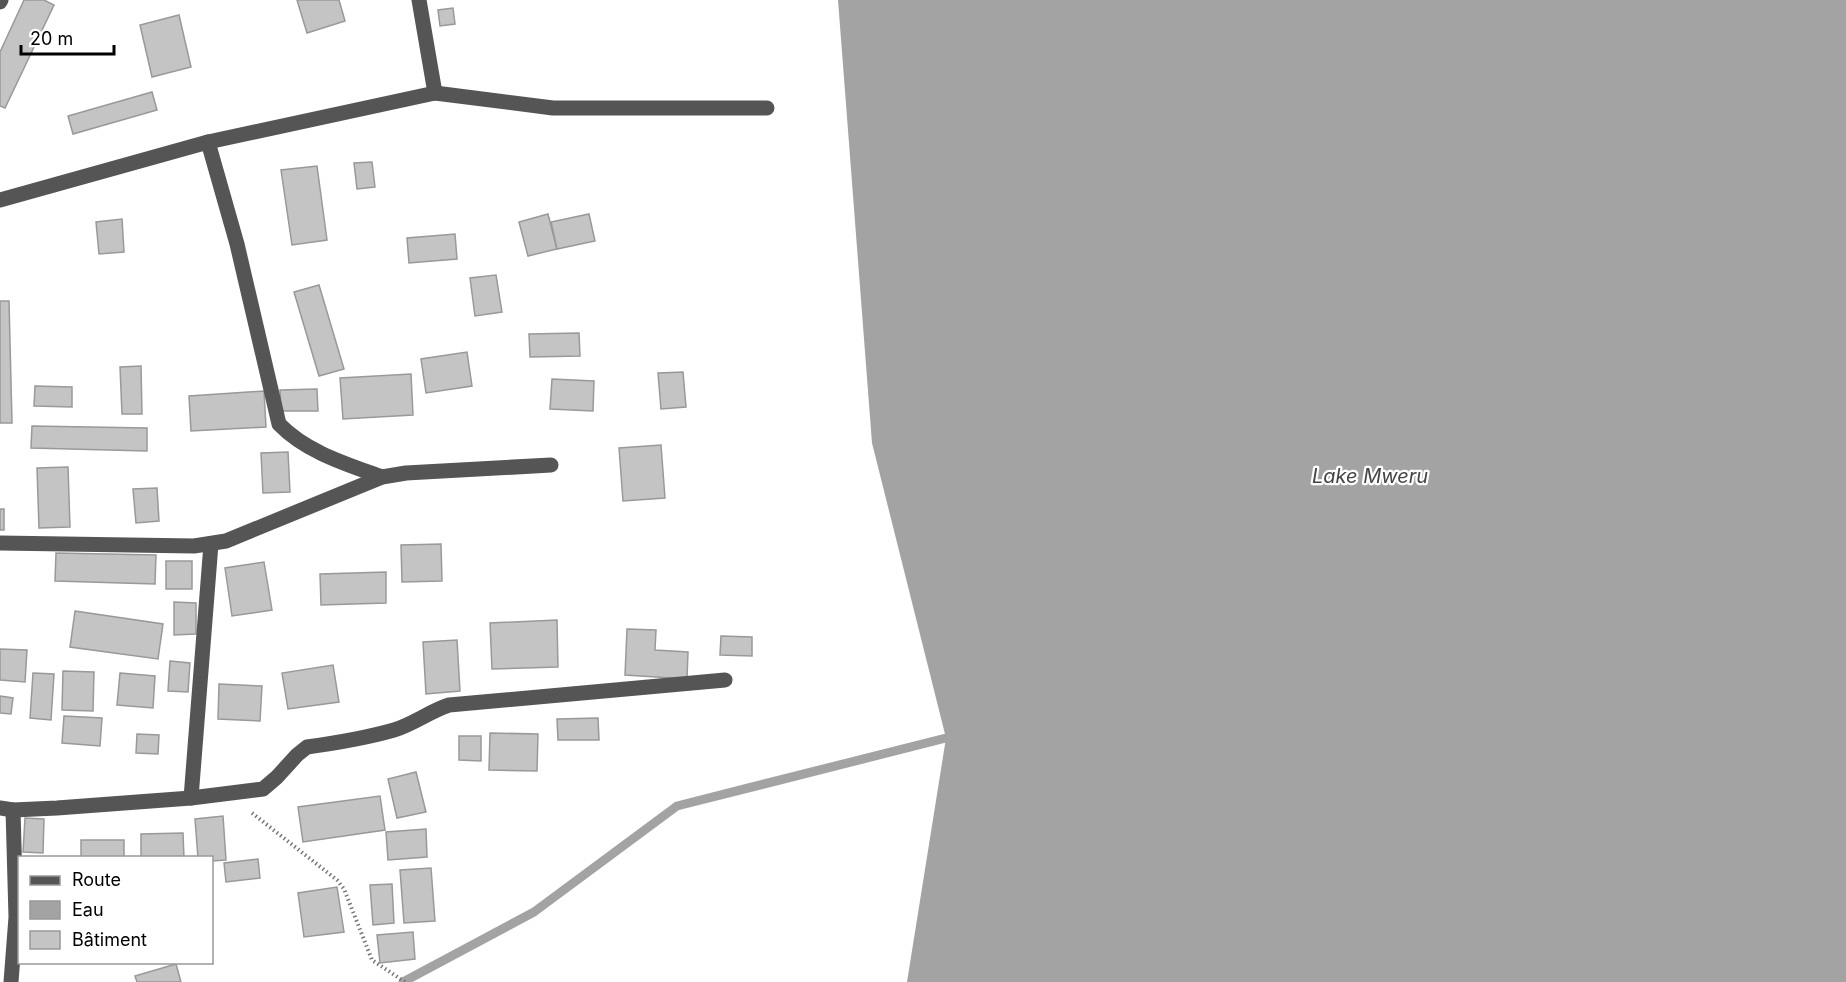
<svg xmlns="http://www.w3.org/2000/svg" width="1846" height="982" viewBox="0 0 1846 982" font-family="Inter,sans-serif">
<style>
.water{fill:#a3a3a3}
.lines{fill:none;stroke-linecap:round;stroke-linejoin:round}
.stream{stroke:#a3a3a3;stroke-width:9}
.building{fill:#c4c4c4;stroke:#999;stroke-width:1.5}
.path{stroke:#777;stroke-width:4;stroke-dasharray:1.5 3;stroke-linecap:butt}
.minor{stroke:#555;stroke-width:15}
.labels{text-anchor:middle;stroke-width:4.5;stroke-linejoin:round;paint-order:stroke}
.water-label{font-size:20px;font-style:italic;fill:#444;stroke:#fff}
</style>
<rect width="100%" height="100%" fill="#fff"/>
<polygon class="water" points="838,0 1846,0 1846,982 907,982 946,738 872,443"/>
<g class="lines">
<polyline class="stream" points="403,982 534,912 677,806 946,738"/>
</g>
<g class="building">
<polygon points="24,0 44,0 54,5 5,108 0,106 0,52"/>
<polygon points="297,0 339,0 345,21 307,33"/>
<polygon points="453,8 455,24 440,26 438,10"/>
<polygon points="179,15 191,67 152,77 140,25"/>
<polygon points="152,92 157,110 73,134 68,116"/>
<polygon points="372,162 375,187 357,189 354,163"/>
<polygon points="317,166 327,240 292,245 281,170"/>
<polygon points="548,214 557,249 528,256 519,222"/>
<polygon points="589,214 595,241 557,249 551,222"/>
<polygon points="122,219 124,252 99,254 96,222"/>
<polygon points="455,234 457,259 409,263 407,238"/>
<polygon points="496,275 502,312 475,316 470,278"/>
<polygon points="319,285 344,369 319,376 294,292"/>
<polygon points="0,301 9,301 12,423 0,423"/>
<polygon points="579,333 580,356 530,357 529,334"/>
<polygon points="467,352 472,386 426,393 421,359"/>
<polygon points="141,366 142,414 122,414 120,367"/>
<polygon points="683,372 686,407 661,409 658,373"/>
<polygon points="411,374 413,415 343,419 340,378"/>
<polygon points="552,379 594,381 593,411 550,409"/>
<polygon points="35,386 72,387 72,407 34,406"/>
<polygon points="317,389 318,411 281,411 280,390"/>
<polygon points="264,391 266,427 191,431 189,396"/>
<polygon points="32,426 147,428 147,451 31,448"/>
<polygon points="661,445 665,498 623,501 619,448"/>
<polygon points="288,452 290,492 263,493 261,453"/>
<polygon points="68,467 70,527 39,528 37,468"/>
<polygon points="157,488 159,521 136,523 133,489"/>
<rect x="0" y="509" width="4" height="21"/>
<polygon points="441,544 442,581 402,582 401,545"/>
<polygon points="56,553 156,555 155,584 55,581"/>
<rect x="166" y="561" width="26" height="28"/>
<polygon points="264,562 272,610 232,616 225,568"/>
<polygon points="386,572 386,603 321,605 320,574"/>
<polygon points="174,602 196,603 196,634 174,635"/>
<polygon points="75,611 163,624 158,659 70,647"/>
<polygon points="557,620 558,667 492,669 490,623"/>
<polygon points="627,629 656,630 655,650 688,652 687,679 625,675"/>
<polygon points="721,636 752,637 752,656 720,655"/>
<polygon points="457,640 460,691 426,694 423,642"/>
<polygon points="0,649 27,650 25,682 0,680"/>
<polygon points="170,661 190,663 188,692 168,691"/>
<polygon points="333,665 339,702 288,709 282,673"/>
<polygon points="63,671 94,672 93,711 62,710"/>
<polygon points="33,673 54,674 51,720 30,718"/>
<polygon points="120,673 155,676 153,708 117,705"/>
<polygon points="219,684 262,686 260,721 218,719"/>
<polygon points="0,696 13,698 11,714 0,713"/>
<polygon points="64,716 102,718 100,746 62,743"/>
<polygon points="598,718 599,740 558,740 557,719"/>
<polygon points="490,733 538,734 537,771 489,770"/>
<polygon points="137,734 159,735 158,754 136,753"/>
<polygon points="459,736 481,736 481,761 459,760"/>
<polygon points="416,772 426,812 397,818 388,779"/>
<polygon points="380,796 385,830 303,842 298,807"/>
<polygon points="223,816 226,860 212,861 212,858 198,858 195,819"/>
<polygon points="25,818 44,819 43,853 23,852"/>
<polygon points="426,829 427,857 388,860 386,832"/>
<polygon points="183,833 184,858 141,858 141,834"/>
<rect x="81" y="840" width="43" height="18"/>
<polygon points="258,859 260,878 226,882 224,863"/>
<polygon points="431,868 435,921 404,923 400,870"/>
<polygon points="392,884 394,923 373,925 370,885"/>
<polygon points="337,887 344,932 304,937 298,893"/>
<polygon points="413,932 415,959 380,963 377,935"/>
<polygon points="176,964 181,982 137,982 135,976"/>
</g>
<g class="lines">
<polyline class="path" points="252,813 337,880 344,889 372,960 405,982"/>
<g class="minor">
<polyline points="419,0 435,93"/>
<polyline points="0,2 1,0"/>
<path d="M208,142L237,244L279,424C306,452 346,464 382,477"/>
<polyline points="0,200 208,142 435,93 553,108 767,108"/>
<polyline points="0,543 194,546 226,541 382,477 406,473 551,465"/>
<polyline points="191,798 211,544"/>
<path d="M0,808L13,810L57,808L191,798L263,789L277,777L297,755L307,747C336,743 366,738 394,730C414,724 430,711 449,705L725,680"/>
<polyline points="11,982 16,917 13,810"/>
</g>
</g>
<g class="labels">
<g class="water-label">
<text x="1370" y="483">Lake Mweru</text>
</g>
</g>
<rect x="18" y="856" width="195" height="108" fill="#ffffff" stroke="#999999" stroke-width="1.5"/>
<rect x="30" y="876" width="30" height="9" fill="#555555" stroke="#999999" stroke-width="1.5"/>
<text x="72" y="886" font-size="18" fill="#000000">Route</text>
<rect x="30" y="901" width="30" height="18" fill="#a3a3a3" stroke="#999999" stroke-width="1.5"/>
<text x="72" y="916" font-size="18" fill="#000000">Eau</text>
<rect x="30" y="931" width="30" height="18" fill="#c4c4c4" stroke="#999999" stroke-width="1.5"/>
<text x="72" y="946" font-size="18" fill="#000000">Bâtiment</text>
<path d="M21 45v9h93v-9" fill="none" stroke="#000000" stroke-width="3"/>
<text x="30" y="45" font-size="18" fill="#000000" stroke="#ffffff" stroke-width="4.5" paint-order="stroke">20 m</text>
</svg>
